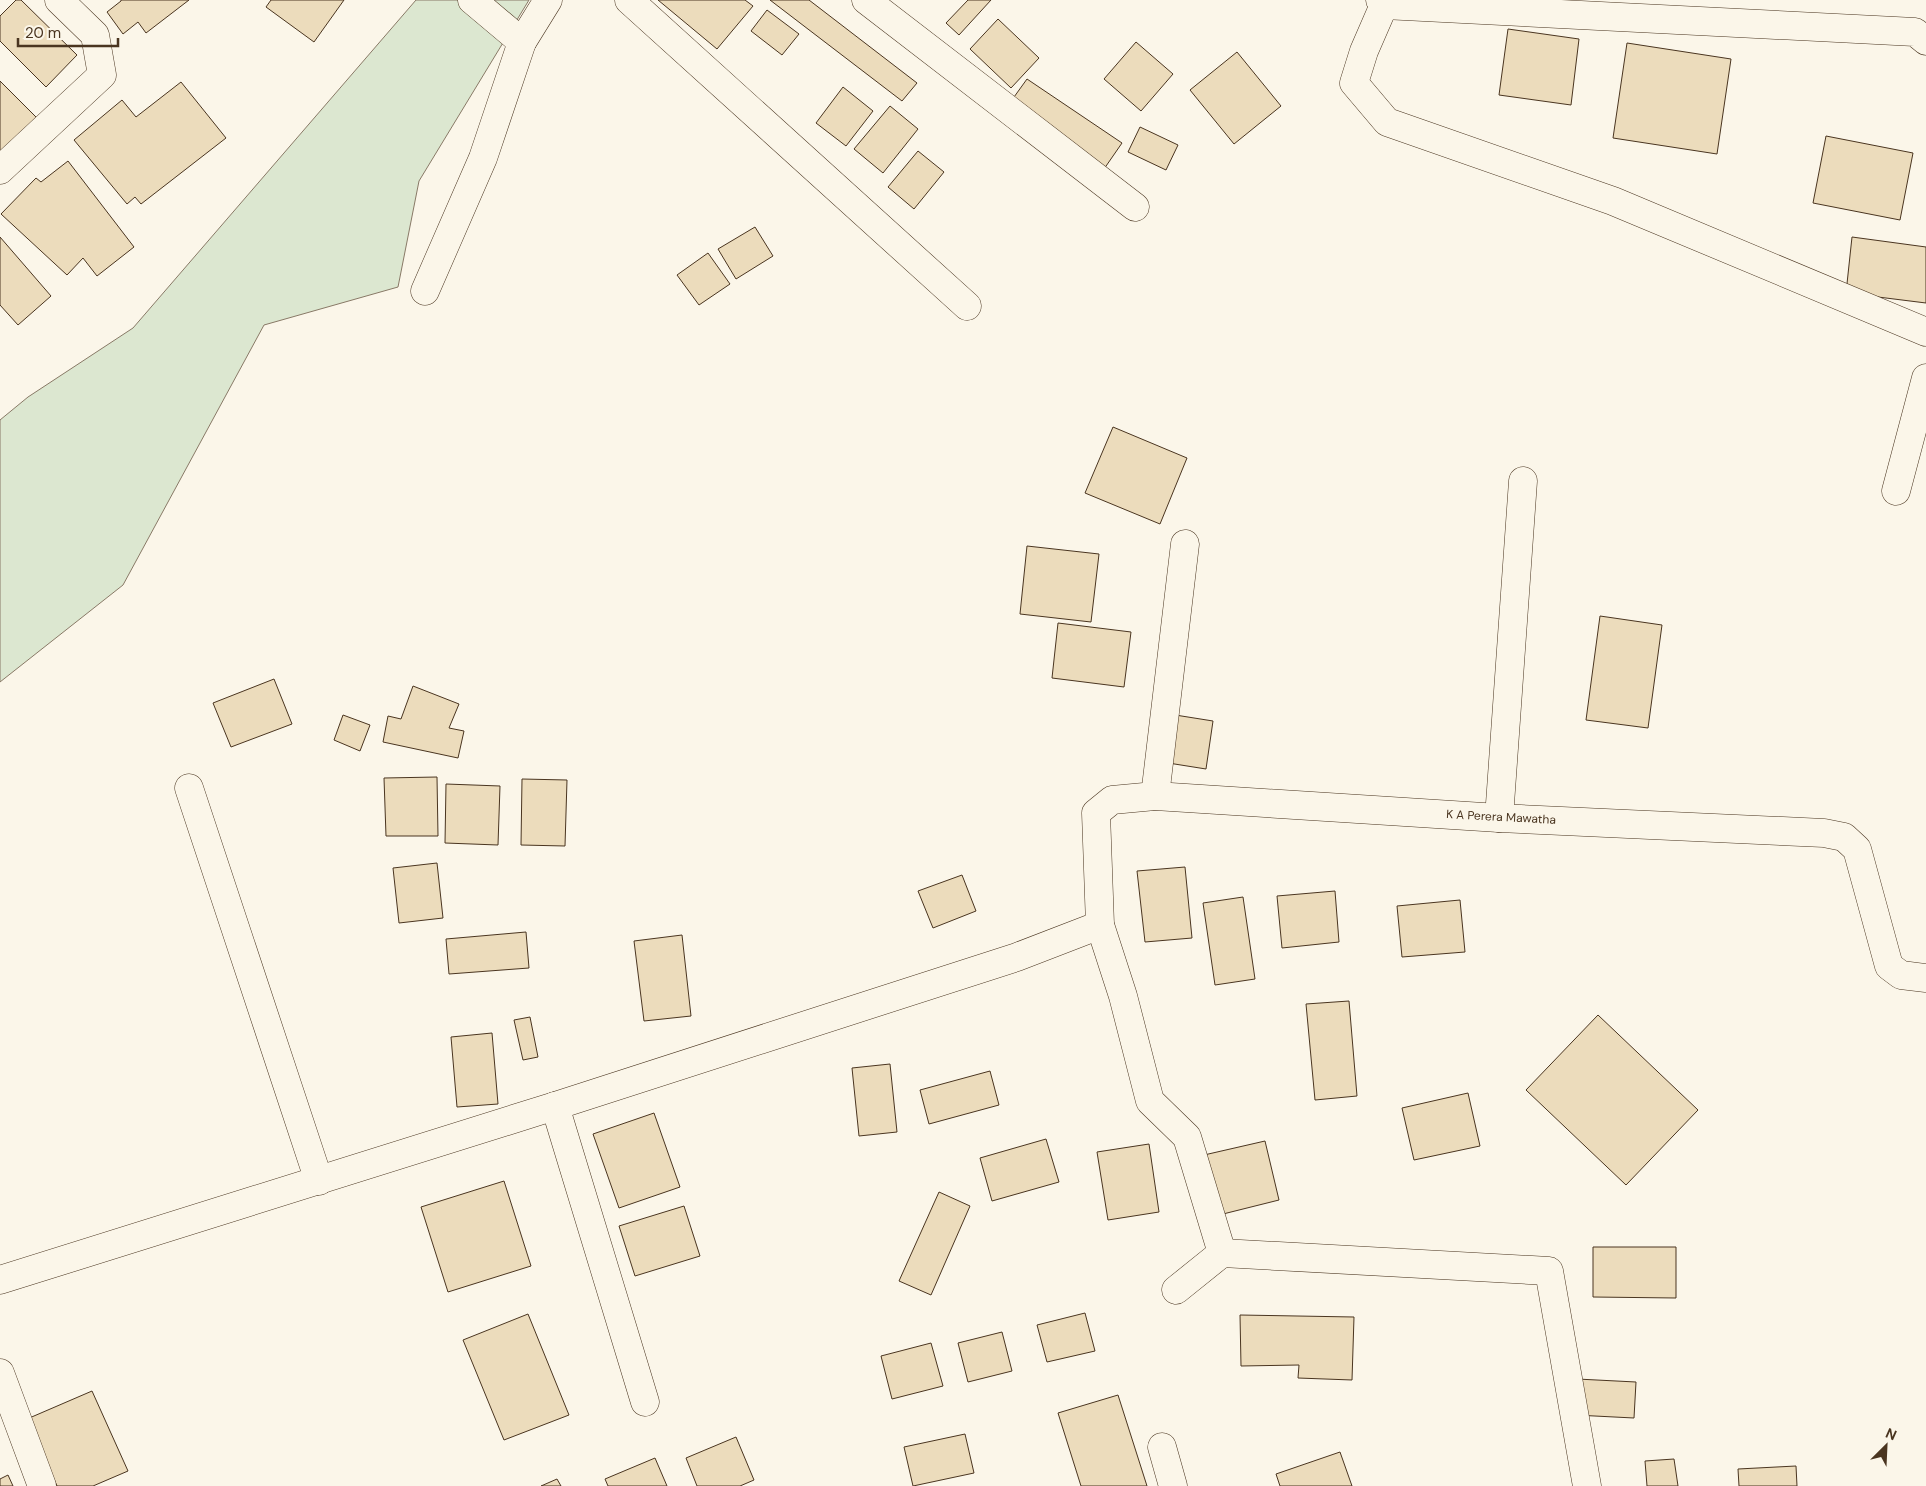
<svg xmlns="http://www.w3.org/2000/svg" width="1926" height="1486" viewBox="0 0 1926 1486" font-family="'DM Sans',sans-serif">
<style>
.green{fill:#dce7d0;stroke:#887966}
.building{fill:#ecdcbc;stroke:#4a3520}
.lines{fill:none;stroke-linecap:round;stroke-linejoin:round}
.minor-casing{stroke:#4a3520;stroke-width:29}
.minor{stroke:#fbf6e9;stroke-width:28}
.labels{text-anchor:middle;stroke-width:4;stroke-linejoin:round;paint-order:stroke}
.street-label{font-size:12px;fill:#4a3520;stroke:#fbf6e9}
</style>
<rect width="100%" height="100%" fill="#fbf6e9"/>
<polygon class="green" points="416,0 529,0 419,181 398,287 264,325 123,585 0,682 0,420 28,397 133,328"/>
<g class="building">
<polygon points="16,0 21,0 77,55 46,87 0,41 0,16"/>
<polygon points="121,0 189,0 146,33 138,22 123,34 107,12 121,1"/>
<polygon points="271,0 344,0 314,42 266,7"/>
<polygon points="658,0 745,0 753,6 717,49"/>
<polygon points="770,0 809,0 917,83 902,101"/>
<polygon points="968,0 991,0 959,35 946,23"/>
<polygon points="767,10 799,34 782,55 751,31"/>
<polygon points="998,19 1039,58 1011,88 970,49"/>
<polygon points="1508,29 1579,39 1571,105 1499,95"/>
<polygon points="1136,42 1173,74 1141,111 1104,79"/>
<polygon points="1627,43 1731,59 1717,154 1613,138"/>
<polygon points="1237,52 1281,106 1234,144 1190,90"/>
<polygon points="1027,79 1122,143 1104,169 1009,104"/>
<polygon points="0,81 38,119 0,157"/>
<polygon points="181,82 226,138 141,204 135,197 127,204 74,140 122,100 136,117"/>
<polygon points="843,87 873,111 846,146 816,123"/>
<polygon points="890,106 918,129 883,173 854,149"/>
<polygon points="1140,127 1178,145 1166,170 1128,152"/>
<polygon points="1826,136 1913,153 1900,220 1813,203"/>
<polygon points="918,151 944,172 914,209 888,187"/>
<polygon points="68,161 134,247 97,276 83,258 67,275 1,214 36,178 41,182"/>
<polygon points="755,227 773,256 736,279 718,249"/>
<polygon points="0,237 51,296 18,325 0,305"/>
<polygon points="1852,237 1926,247 1926,303 1846,293"/>
<polygon points="708,253 730,284 699,305 677,275"/>
<polygon points="1113,427 1187,458 1160,524 1085,493"/>
<polygon points="1027,546 1099,554 1091,622 1020,614"/>
<polygon points="1600,616 1662,625 1648,728 1586,720"/>
<polygon points="1058,623 1131,632 1124,687 1052,678"/>
<polygon points="274,679 292,724 231,747 213,703"/>
<polygon points="413,686 459,704 449,728 464,731 458,758 383,742 388,716 401,719"/>
<polygon points="1169,714 1213,721 1206,769 1162,762"/>
<polygon points="343,715 370,725 360,751 334,740"/>
<polygon points="437,777 438,836 386,836 384,778"/>
<polygon points="522,779 567,780 565,846 521,845"/>
<polygon points="446,784 500,786 498,845 445,843"/>
<polygon points="437,863 443,918 399,923 393,868"/>
<polygon points="1185,867 1192,938 1145,942 1137,871"/>
<polygon points="962,875 976,911 933,928 918,891"/>
<polygon points="1335,891 1339,942 1282,948 1277,896"/>
<polygon points="1243,897 1255,979 1215,985 1203,903"/>
<polygon points="1460,900 1465,952 1402,957 1397,906"/>
<polygon points="526,932 529,968 449,974 446,939"/>
<polygon points="682,935 691,1016 644,1021 634,941"/>
<polygon points="1349,1001 1357,1096 1315,1100 1306,1004"/>
<polygon points="1598,1015 1698,1110 1626,1185 1526,1090"/>
<polygon points="530,1017 538,1057 523,1060 514,1020"/>
<polygon points="492,1033 498,1104 457,1107 451,1037"/>
<polygon points="890,1064 897,1132 859,1136 852,1068"/>
<polygon points="990,1071 999,1105 929,1124 920,1090"/>
<polygon points="1468,1093 1480,1146 1414,1160 1402,1108"/>
<polygon points="654,1113 680,1187 619,1208 593,1134"/>
<polygon points="1046,1139 1059,1182 992,1201 980,1158"/>
<polygon points="1265,1141 1279,1200 1219,1215 1204,1155"/>
<polygon points="1149,1144 1159,1212 1108,1220 1097,1152"/>
<polygon points="504,1181 531,1266 448,1292 421,1207"/>
<polygon points="939,1192 970,1206 931,1295 899,1281"/>
<polygon points="684,1206 700,1256 635,1276 619,1226"/>
<polygon points="1593,1247 1676,1247 1676,1298 1593,1297"/>
<polygon points="1085,1313 1095,1351 1047,1362 1037,1325"/>
<polygon points="528,1314 569,1415 504,1440 463,1340"/>
<polygon points="1240,1315 1354,1317 1352,1380 1298,1378 1299,1365 1241,1366"/>
<polygon points="1002,1332 1012,1371 968,1382 958,1343"/>
<polygon points="931,1343 943,1386 892,1399 881,1356"/>
<polygon points="1577,1379 1636,1382 1634,1418 1575,1415"/>
<polygon points="92,1391 128,1471 93,1486 57,1486 27,1419"/>
<polygon points="1118,1395 1147,1486 1081,1486 1058,1413"/>
<polygon points="965,1434 974,1473 913,1486 904,1447"/>
<polygon points="736,1437 754,1480 740,1486 697,1486 686,1458"/>
<polygon points="1340,1452 1352,1486 1280,1486 1276,1474"/>
<polygon points="655,1458 667,1486 608,1486 605,1479"/>
<polygon points="1674,1459 1678,1486 1647,1486 1645,1461"/>
<polygon points="1796,1466 1797,1486 1739,1486 1738,1469"/>
<polygon points="8,1475 13,1486 0,1486 0,1479"/>
<polygon points="557,1479 561,1486 541,1486"/>
</g>
<g class="lines">
<defs>
<g id="minor">
<polyline points="472,0 522,42"/>
<polyline points="629,0 967,306"/>
<polyline points="866,0 1135,207"/>
<polyline points="1380,0 1384,5 1915,32 1926,41"/>
<polyline points="1384,5 1364,51 1354,83 1387,122 1613,201 1926,332"/>
<polyline points="0,170 102,75 95,35 59,0"/>
<polyline points="425,291 483,158 522,42 548,0"/>
<polyline points="1896,491 1926,378"/>
<polyline points="189,788 319,1181"/>
<polyline points="1155,796 1185,544"/>
<polyline points="1499,818 1523,481"/>
<polyline points="555,1106 645,1402"/>
<polyline points="1222,1253 1549,1271 1587,1486"/>
<polyline points="0,1280 555,1106 1017,957 1100,925"/>
<polyline points="1176,1290 1222,1253 1187,1137 1150,1101 1123,996 1100,925 1096,813 1112,800 1155,796 1499,818 1824,833 1844,837 1857,849 1889,966 1901,975 1926,978"/>
<polyline points="0,1373 42,1486"/>
<polyline points="1162,1447 1173,1486"/>
</g>
</defs>
<use href="#minor" class="minor-casing"/>
<use href="#minor" class="minor"/>
</g>
<g class="labels">
<g class="street-label">
<text transform="translate(1501 817) rotate(3)" y="4">K A Perera Mawatha</text>
</g>
</g>
<g transform="translate(1886 1446) rotate(24)" stroke="#fbf6e9" stroke-width="4" paint-order="stroke">
<path d="M0-4L9 19L0 12L-9 19Z" fill="#4a3520"/>
<text y="-8" font-size="14" font-weight="bold" text-anchor="middle" fill="#4a3520">N</text>
</g>
<path d="M18 38v8h100v-8" fill="none" stroke="#4a3520" stroke-width="2.5"/>
<text x="25" y="38" font-size="15" fill="#4a3520" stroke="#fbf6e9" stroke-width="4" paint-order="stroke">20 m</text>
</svg>
